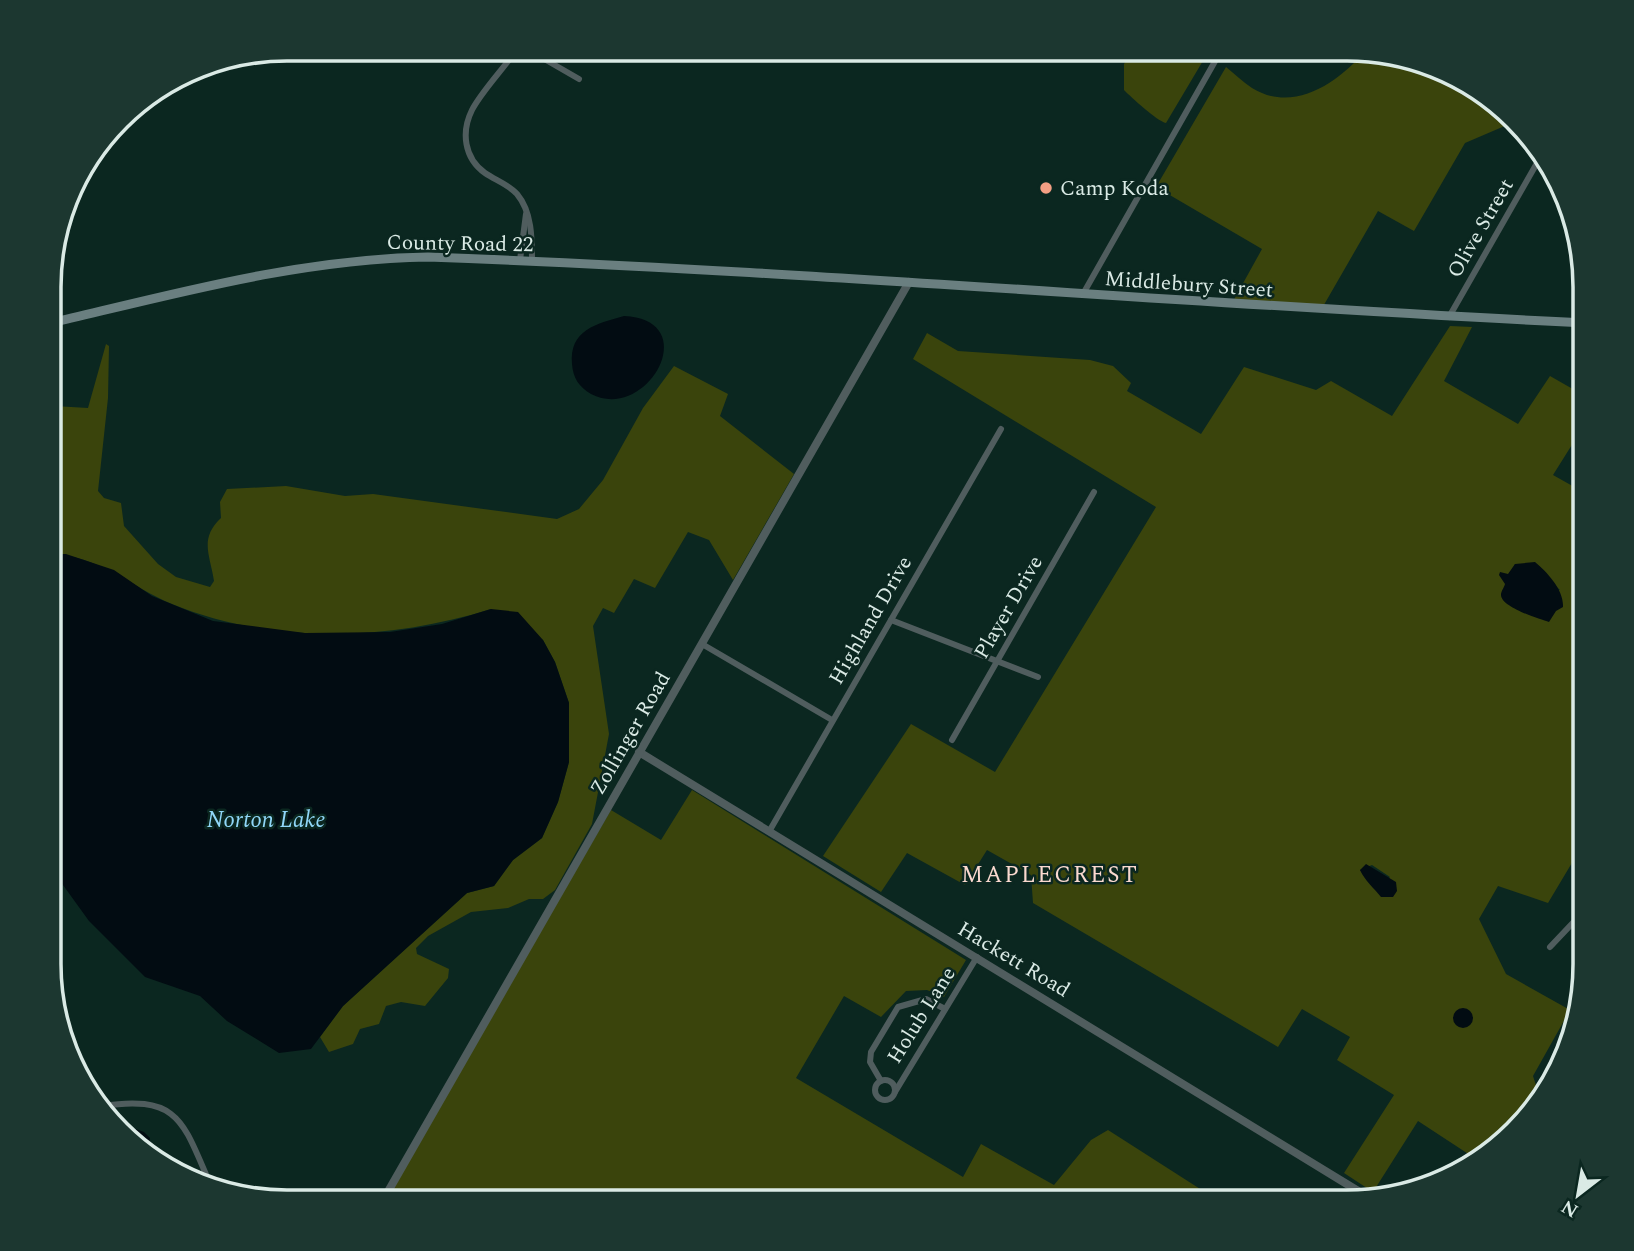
<svg xmlns="http://www.w3.org/2000/svg" width="1634" height="1251" viewBox="0 0 1634 1251" font-family="Spectral,serif">
<style>
.green{fill:#3a440c;fill-rule:evenodd}
.water{fill:#020c12}
.lines{fill:none;stroke-linecap:round;stroke-linejoin:round}
.minor{stroke:#505d5e;stroke-width:6}
.tertiary{stroke:#505d5e;stroke-width:8}
.secondary{stroke:#6a7f80;stroke-width:9}
.poi-dot{fill:#f39f84;stroke:#0b2720;stroke-width:2.5}
.labels{text-anchor:middle;stroke-width:5;stroke-linejoin:round;paint-order:stroke}
.poi-label{font-size:21px;fill:#daeae5;stroke:#0b2720;text-anchor:start}
.street-label{font-size:21px;fill:#daeae5;stroke:#0b2720}
.water-label{font-size:23px;font-style:italic;fill:#90d7f8;stroke:#0b2720}
.neighbourhood-label{font-size:23px;letter-spacing:2px;fill:#fad9cf;stroke:#0b2720}
.rim{fill:none;stroke:#daeae5;stroke-width:3.5}
</style>
<rect width="100%" height="100%" fill="#0b2720"/>
<g class="green">
<path d="M1134,49H1178L1185,62L1193,49H1210L1166,123C1157,121 1132,98 1124,90V64Z"/>
<path d="M1366,50L1438,67L1504,108L1514,122L1465,143L1414,231L1378,211L1321,310L1231,305L1262,249L1156,187L1226,67C1235,74 1243,82 1252,88C1294,114 1339,82 1366,50Z"/>
<path d="M1450,326L1472,327L1444,381L1518,424L1550,376L1585,396V424L1553,475L1585,493V570L1572,589L1573,603L1585,610V841L1548,903L1498,886L1479,919L1506,974L1570,1010L1533,1076L1540,1098L1526,1121L1476,1159L1418,1121L1373,1192L1344,1173L1394,1095L1337,1060L1350,1037L1302,1009L1278,1047L1033,903L1031,875L987,850L965,885L907,853L881,892L823,856L911,724L995,772L1156,507L913,359L927,333L958,351L1090,360L1113,366L1131,383L1127,391L1201,434L1244,367L1316,390L1331,381L1392,416ZM1515,564C1546,563 1542,574 1560,590L1501,595ZM1372,865L1390,877L1378,892L1360,870Z"/>
<path d="M59,329L54,406L88,408L106,344L109,346L108,398L98,491L104,498L121,503L124,526L158,564L176,577L210,587L214,581C210,554 199,539 221,518L220,502L227,489L286,486L345,496L373,494L557,519L579,509L603,480L643,408L674,366L728,394L720,416L794,474L733,580L709,540L688,532L655,588L634,579L614,613L603,608L593,626L609,734L592,824L555,890L543,899H529L508,908L471,912L428,936L416,948L417,954L449,969L448,978L425,1006L401,1002L386,1006L379,1024L360,1029L353,1044L329,1052L320,1037L343,1006L467,893L494,886L513,860L542,838L558,802L569,762V703L555,662L543,640L491,609C389,641 272,645 172,604C131,587 98,555 50,554L51,331Z"/>
<polygon points="692,790 966,960 944,997 927,990 906,991 881,1017 844,996 796,1078 963,1177 981,1144 1054,1185 1091,1140 1108,1130 1208,1194 1202,1202 382,1202 611,810 661,840"/>
</g>
<g class="water">
<path d="M624,316C705,320 647,423 591,394C579,387 573,378 572,364C569,330 596,324 624,316Z"/>
<polygon points="50,554 66,554 114,570 152,596 213,621 305,633 390,632 442,624 491,609 518,612 543,640 555,662 569,703 569,762 558,802 542,838 513,860 494,886 467,893 343,1006 311,1049 279,1053 227,1021 200,996 145,977 89,921 50,867"/>
<path d="M1535,562C1547,572 1564,590 1563,607L1556,611L1549,622C1539,619 1501,607 1501,595C1501,591 1504,588 1505,584L1499,575L1500,572L1508,574L1515,564Z"/>
<path d="M1366,864L1396,882L1397,891L1393,897H1381C1374,888 1365,881 1360,870Z"/>
<circle cx="1463" cy="1018" r="10"/>
<polygon points="114,1121 144,1132 150,1138 148,1154 130,1143"/>
</g>
<g class="lines">
<g class="minor">
<path d="M517,49C505,67 481,92 472,110C461,132 464,158 485,173C495,180 508,184 517,194C532,212 532,238 532,261"/>
<polyline points="527,49 579,79"/>
<polyline points="520,260 526,214"/>
<polyline points="1083,294 1222,49"/>
<polyline points="1449,317 1541,156"/>
<polyline points="891,620 1038,677"/>
<polyline points="702,644 832,720"/>
<polyline points="952,740 1094,492"/>
<polyline points="770,830 1001,429"/>
<polyline points="1550,947 1585,910"/>
<polyline points="51,987 52,984"/>
<circle cx="885" cy="1090" r="10"/>
<polyline points="881,1081 870,1062 871,1052 898,1007 926,999 945,1009"/>
<polyline points="895,1092 977,957"/>
<path d="M102,1106C182,1094 183,1124 212,1188"/>
</g>
<g class="tertiary">
<polyline points="639,752 1368,1197"/>
<polyline points="382,1202 909,282"/>
</g>
<path class="secondary" d="M51,323C174,294 300,259 428,257C814,271 1199,305 1585,323"/>
</g>
<circle class="poi-dot" cx="1046" cy="188" r="7"/>
<g class="labels">
<g class="poi-label">
<text x="1060" y="195">Camp Koda</text>
</g>
<g class="street-label">
<text transform="translate(1480 228) rotate(-60)" y="7">Olive Street</text>
<text transform="translate(460 243) rotate(1)" y="7">County Road 22</text>
<text transform="translate(1189 284) rotate(4)" y="7">Middlebury Street</text>
<text transform="translate(1008 607) rotate(-60)" y="7">Player Drive</text>
<text transform="translate(870 620) rotate(-60)" y="7">Highland Drive</text>
<text transform="translate(630 733) rotate(-60)" y="7">Zollinger Road</text>
<text transform="translate(1014 959) rotate(31)" y="7">Hackett Road</text>
<text transform="translate(921 1015) rotate(-58)" y="7">Holub Lane</text>
</g>
<g class="water-label">
<text x="266" y="827">Norton Lake</text>
</g>
<g class="neighbourhood-label">
<text x="1050" y="882">MAPLECREST</text>
</g>
</g>
<path d="M0 0H1634V1251H0ZM287 61H1347A226 226 0 0 1 1573 287V964A226 226 0 0 1 1347 1190H287A226 226 0 0 1 61 964V287A226 226 0 0 1 287 61Z" fill="#1c3730" fill-rule="evenodd"/>
<path class="rim" d="M287 61H1347A226 226 0 0 1 1573 287V964A226 226 0 0 1 1347 1190H287A226 226 0 0 1 61 964V287A226 226 0 0 1 287 61Z"/>
<g transform="translate(1578 1195) rotate(211)" stroke="#0b2720" stroke-width="5" paint-order="stroke">
<path d="M0-5L12 26L0 18L-12 26Z" fill="#daeae5"/>
<text y="-10" font-size="19" font-weight="bold" text-anchor="middle" fill="#daeae5">N</text>
</g>
</svg>
